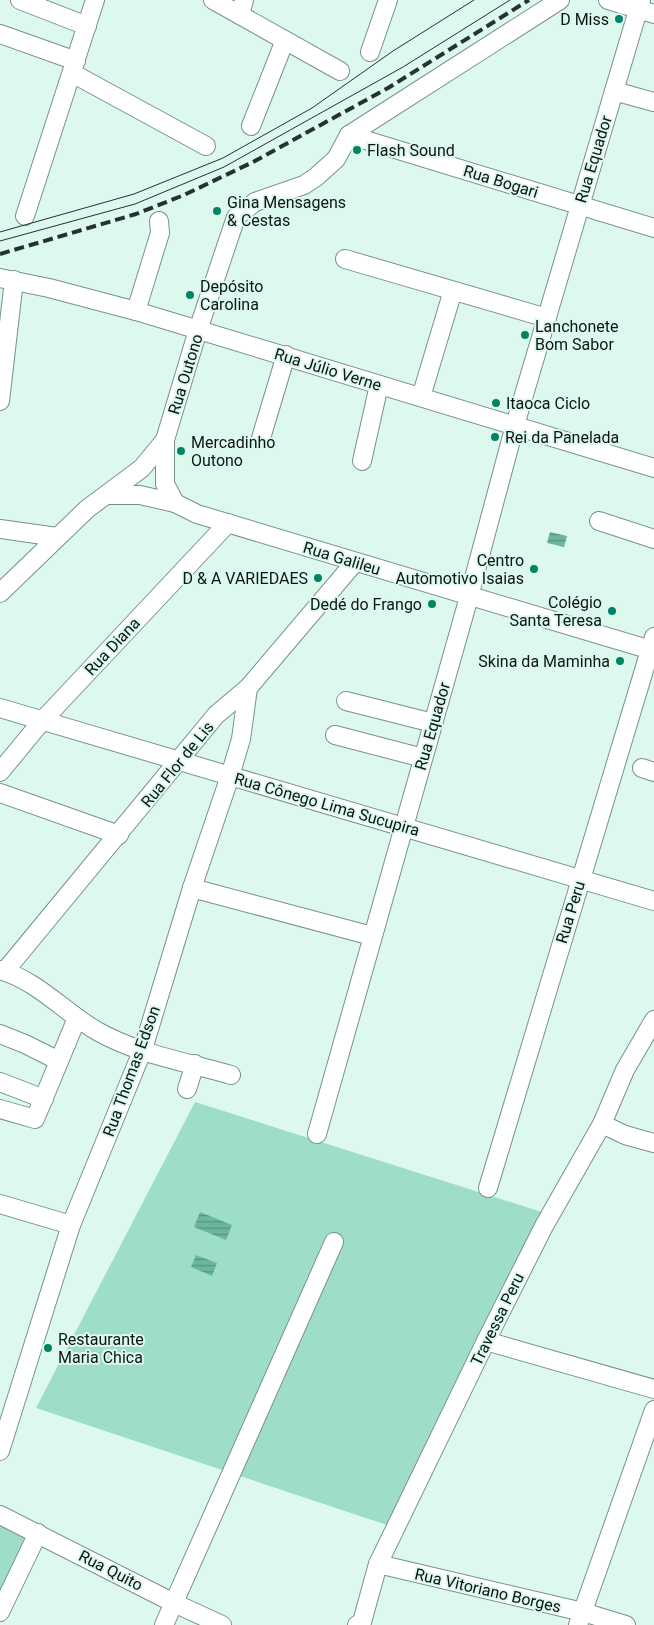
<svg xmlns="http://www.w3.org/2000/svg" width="654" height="1625" viewBox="0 0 654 1625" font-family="Roboto,sans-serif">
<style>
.park{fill:#9edec7}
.water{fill:url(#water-rules)}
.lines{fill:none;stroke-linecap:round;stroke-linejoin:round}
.minor-casing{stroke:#799288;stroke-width:20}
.minor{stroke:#fff;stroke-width:18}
.tram{stroke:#26322d;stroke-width:1}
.rail{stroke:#26322d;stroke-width:4;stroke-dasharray:10 5;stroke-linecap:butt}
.poi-dot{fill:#018466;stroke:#ddf8ed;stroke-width:2}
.labels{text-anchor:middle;stroke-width:4;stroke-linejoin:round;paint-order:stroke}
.poi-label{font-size:16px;fill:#0b1511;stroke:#ddf8ed;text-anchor:start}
.street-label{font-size:16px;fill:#0b1511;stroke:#ddf8ed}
</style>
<defs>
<pattern id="water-rules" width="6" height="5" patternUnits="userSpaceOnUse" patternTransform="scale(1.25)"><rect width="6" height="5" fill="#6cb69d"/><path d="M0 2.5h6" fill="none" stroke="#57937f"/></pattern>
</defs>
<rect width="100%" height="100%" fill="#ddf8ed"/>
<g class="park">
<polygon points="195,1102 545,1213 387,1525 36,1408"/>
<polygon points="0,1524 25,1535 27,1543 0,1600"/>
</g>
<g class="water">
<polygon points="550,532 567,536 564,547 547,543"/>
<polygon points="200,1212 232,1225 226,1240 194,1227"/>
<polygon points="196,1255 217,1263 212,1276 191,1267"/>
</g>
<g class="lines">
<defs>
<g id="minor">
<polyline points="20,0 87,26"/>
<polyline points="213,0 340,71"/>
<polyline points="560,0 349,135 336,159 316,177 304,185 255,202 236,217 198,330 165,440 165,484 175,503 197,514 654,651"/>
<polyline points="608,0 654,14"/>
<polyline points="240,15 244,0"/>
<polyline points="0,34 76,61"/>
<polyline points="370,52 388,0"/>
<polyline points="72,73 206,146"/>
<polyline points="614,91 654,102"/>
<polyline points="251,126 285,40"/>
<polyline points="349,135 654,228"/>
<polyline points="25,216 95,0"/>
<polyline points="345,259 547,318"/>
<polyline points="0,278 49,288 136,311 654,468"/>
<polyline points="136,311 160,233 159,221"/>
<polyline points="421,397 451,297"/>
<polyline points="0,401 14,280"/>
<polyline points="261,438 286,355"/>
<polyline points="362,461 379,385"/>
<polyline points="108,495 140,495 175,503"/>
<polyline points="599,521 654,539"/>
<polyline points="0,529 57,537"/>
<polyline points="0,593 87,509 142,468 165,440"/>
<polyline points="346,701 433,723"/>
<polyline points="0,708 654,901"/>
<polyline points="335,735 423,758"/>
<polyline points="642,768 654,772"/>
<polyline points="0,772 42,721 228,523"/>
<polyline points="0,793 119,835"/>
<polyline points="192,888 372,936"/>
<path d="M0,970C38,981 64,1012 97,1031C137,1054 187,1062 231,1075"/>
<polyline points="5,971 216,715 248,688 355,562"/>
<polyline points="0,1034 25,1044 59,1061"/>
<polyline points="0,1082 44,1099"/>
<polyline points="187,1089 195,1064"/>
<polyline points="0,1109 35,1119 77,1018"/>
<polyline points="602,1124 625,1135 654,1143"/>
<polyline points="317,1134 467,604 515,425 641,0"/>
<polyline points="488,1188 654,637"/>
<polyline points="0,1204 71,1225"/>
<polyline points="486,1341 654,1389"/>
<polyline points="0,1451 71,1225 143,1049 192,888 230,776 241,739 248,688"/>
<polyline points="0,1515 174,1603 222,1625"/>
<polyline points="378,1564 583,1612 626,1625"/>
<polyline points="0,1612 38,1533"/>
<polyline points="164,1625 334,1242"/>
<polyline points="357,1625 362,1622 378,1564 486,1341 544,1226 602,1124 625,1070 654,1020"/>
<polyline points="578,1625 654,1410"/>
</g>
</defs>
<use href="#minor" class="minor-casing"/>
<use href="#minor" class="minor"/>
<g class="tram">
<polyline points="0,232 134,194 223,158 312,108 393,51 474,0"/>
<polyline points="0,241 135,204 224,167 403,67 510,0"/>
</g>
<polyline class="rail" points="0,254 136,214 184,195 253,162 388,88 529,0"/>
</g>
<g class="poi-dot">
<circle cx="619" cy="19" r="5"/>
<circle cx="357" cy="150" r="5"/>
<circle cx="217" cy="211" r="5"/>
<circle cx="190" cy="295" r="5"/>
<circle cx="525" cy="335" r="5"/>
<circle cx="496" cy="403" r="5"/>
<circle cx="495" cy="437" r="5"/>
<circle cx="181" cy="451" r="5"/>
<circle cx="534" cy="569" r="5"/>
<circle cx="318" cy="578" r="5"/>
<circle cx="432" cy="604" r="5"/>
<circle cx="612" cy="611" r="5"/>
<circle cx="620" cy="661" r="5"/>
<circle cx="48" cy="1348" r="5"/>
</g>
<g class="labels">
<g class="poi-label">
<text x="609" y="25" text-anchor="end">D Miss</text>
<text x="367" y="156">Flash Sound</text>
<text x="227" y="208">Gina Mensagens<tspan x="227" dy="18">&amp; Cestas</tspan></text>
<text x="200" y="292">Depósito<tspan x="200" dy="18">Carolina</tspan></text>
<text x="535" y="332">Lanchonete<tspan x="535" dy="18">Bom Sabor</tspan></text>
<text x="506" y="409">Itaoca Ciclo</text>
<text x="505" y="443">Rei da Panelada</text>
<text x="191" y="448">Mercadinho<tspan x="191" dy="18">Outono</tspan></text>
<text x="524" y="566" text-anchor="end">Centro<tspan x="524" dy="18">Automotivo Isaias</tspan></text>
<text x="308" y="584" text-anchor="end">D &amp; A VARIEDAES</text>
<text x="602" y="608" text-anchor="end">Colégio<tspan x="602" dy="18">Santa Teresa</tspan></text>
<text x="422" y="610" text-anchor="end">Dedé do Frango</text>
<text x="610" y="667" text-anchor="end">Skina da Maminha</text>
<text x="58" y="1345">Restaurante<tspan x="58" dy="18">Maria Chica</tspan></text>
</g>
<g class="street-label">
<text transform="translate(593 159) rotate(-73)" y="6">Rua Equador</text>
<text transform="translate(501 181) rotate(17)" y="6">Rua Bogari</text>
<text transform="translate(328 369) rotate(17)" y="6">Rua Júlio Verne</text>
<text transform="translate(185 374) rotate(-73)" y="6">Rua Outono</text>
<text transform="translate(342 558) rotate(17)" y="6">Rua Galileu</text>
<text transform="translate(112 646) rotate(-47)" y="6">Rua Diana</text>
<text transform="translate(432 726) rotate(-74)" y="6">Rua Equador</text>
<text transform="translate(177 764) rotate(-51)" y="6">Rua Flor de Lis</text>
<text transform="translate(327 804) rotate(16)" y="6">Rua Cônego Lima Sucupira</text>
<text transform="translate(570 912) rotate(-73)" y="6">Rua Peru</text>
<text transform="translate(131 1071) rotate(-70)" y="6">Rua Thomas Edson</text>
<text transform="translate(497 1319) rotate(-64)" y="6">Travessa Peru</text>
<text transform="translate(111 1570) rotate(27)" y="6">Rua Quito</text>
<text transform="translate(488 1590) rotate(13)" y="6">Rua Vitoriano Borges</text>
</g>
</g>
</svg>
